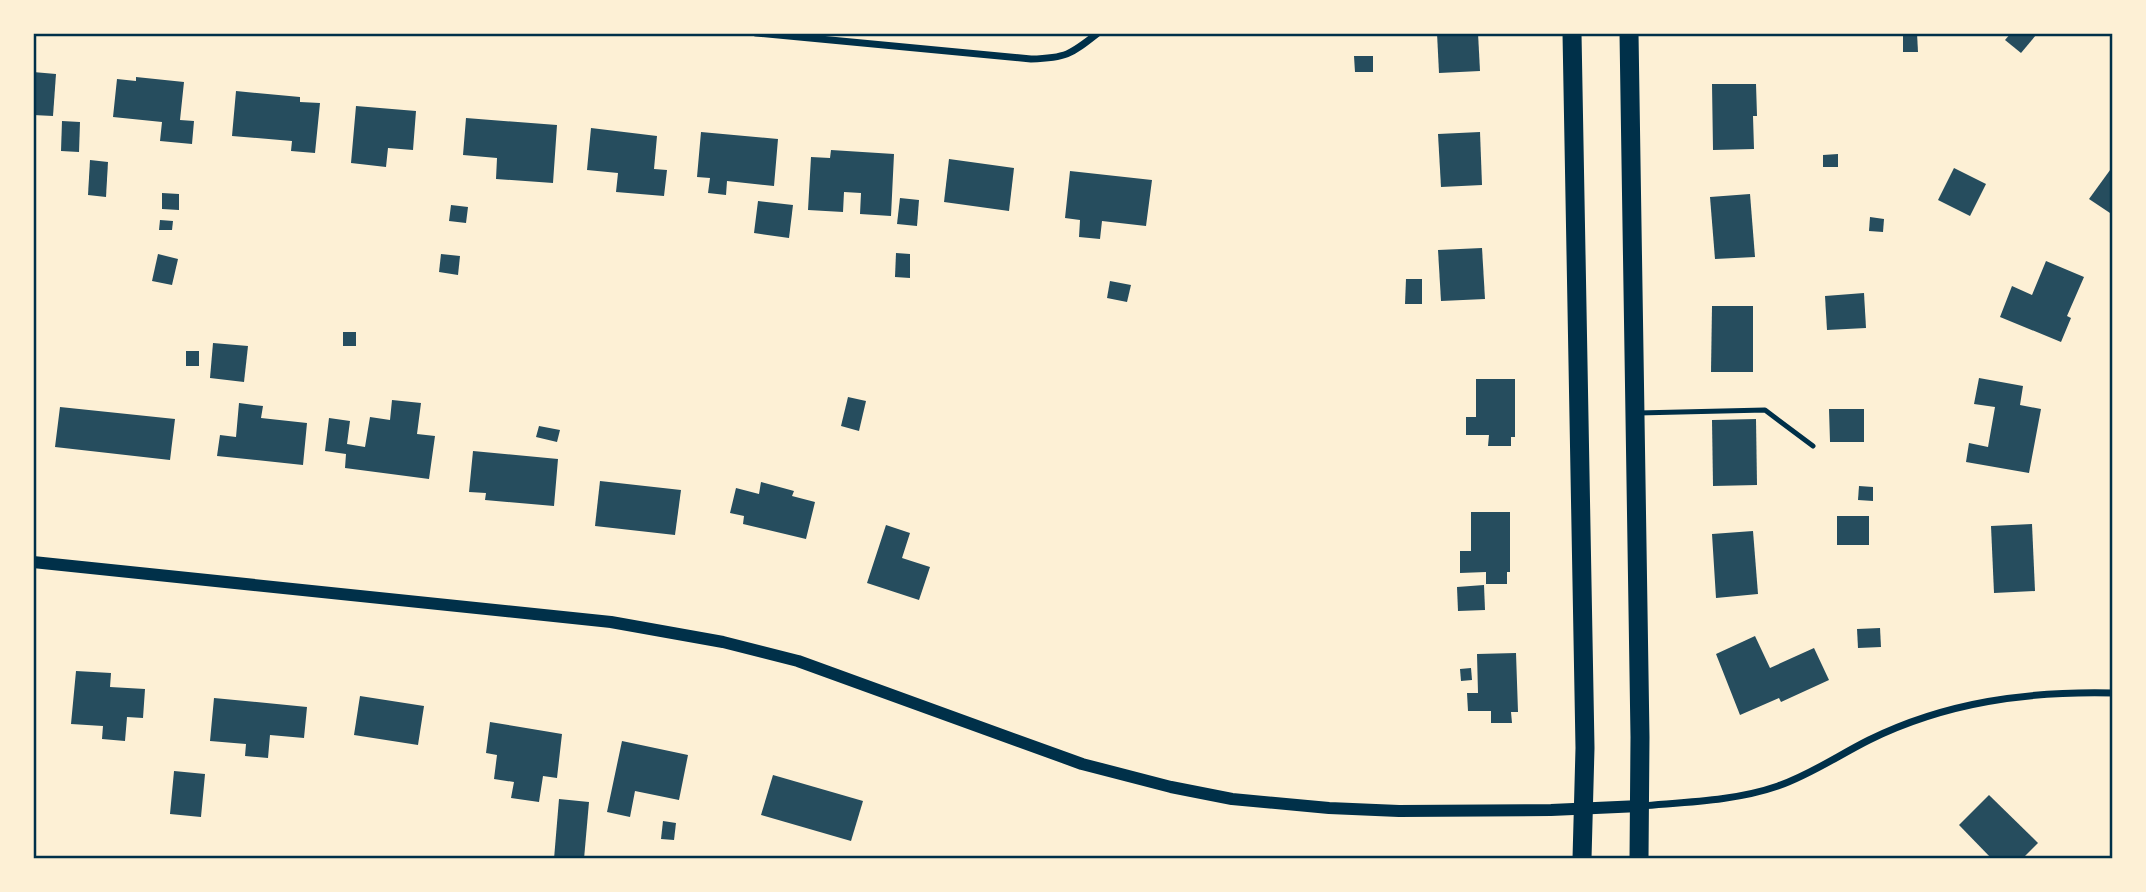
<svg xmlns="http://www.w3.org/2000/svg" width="2146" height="892" viewBox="0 0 2146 892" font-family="'Sofia Sans Condensed',sans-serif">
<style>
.building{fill:#264d5e}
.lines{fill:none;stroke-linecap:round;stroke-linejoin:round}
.service{stroke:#003049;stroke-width:5}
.minor{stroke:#003049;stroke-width:7}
.tertiary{stroke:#003049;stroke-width:12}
.trunk{stroke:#003049;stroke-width:19}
.neatline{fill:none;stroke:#003049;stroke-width:2.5}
</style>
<rect width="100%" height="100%" fill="#fdf0d5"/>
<g class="building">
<polygon points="1437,33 1478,33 1480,71 1439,73"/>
<polygon points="1903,33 1917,33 1918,52 1903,52"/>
<polygon points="2011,33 2034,33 2036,35 2021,53 2005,40"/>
<polygon points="1354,56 1373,56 1373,72 1355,72"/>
<polygon points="33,72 56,74 53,116 33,115"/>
<polygon points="136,77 184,82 180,120 194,121 192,144 160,141 162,122 113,117 117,79 136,81"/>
<polygon points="1712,84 1756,84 1757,116 1753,116 1754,149 1713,150"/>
<polygon points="236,91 300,97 300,102 320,103 315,153 291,151 292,141 232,136"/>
<polygon points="356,106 416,111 413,150 388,148 386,167 351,163"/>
<polygon points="466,118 557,125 553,183 496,179 497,158 463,155"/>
<polygon points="62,121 80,122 79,152 61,151"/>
<polygon points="591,128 657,136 654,169 667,170 664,196 616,192 618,173 587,170"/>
<polygon points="701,132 778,139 774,186 727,181 726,195 708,193 710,178 697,177"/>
<polygon points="1480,132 1482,185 1441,187 1438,134"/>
<polygon points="831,150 894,154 891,216 860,214 861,193 844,192 843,212 808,210 811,157 830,158"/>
<polygon points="1838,154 1838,167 1823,167 1823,155"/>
<polygon points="949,159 1014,168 1009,211 944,202"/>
<polygon points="90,160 108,162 106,197 88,195"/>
<polygon points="2113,166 2113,215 2089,199"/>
<polygon points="1954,168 1986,184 1970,216 1938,200"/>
<polygon points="1070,171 1152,180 1146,226 1102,221 1100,239 1079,237 1080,220 1065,218"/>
<polygon points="162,193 179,194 179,210 162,209"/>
<polygon points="1750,194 1755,257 1715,259 1710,197"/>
<polygon points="900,198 919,200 917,226 897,224"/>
<polygon points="758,201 793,205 789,238 754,233"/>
<polygon points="451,205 468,207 466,223 449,221"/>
<polygon points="1870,217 1884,219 1883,232 1869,231"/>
<polygon points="160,220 173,221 172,230 159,230"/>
<polygon points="1482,248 1485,299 1441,301 1438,250"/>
<polygon points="896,253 910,254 910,278 895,277"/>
<polygon points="158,254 178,259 172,285 152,281"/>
<polygon points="441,254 460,256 458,275 439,272"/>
<polygon points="2046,261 2084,277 2067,316 2071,318 2061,342 2000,317 2012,286 2032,295"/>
<polygon points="1406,279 1422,279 1422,304 1405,304"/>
<polygon points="1110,281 1131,285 1127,302 1107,298"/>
<polygon points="1864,293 1866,328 1827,330 1825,296"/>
<polygon points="1712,306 1753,306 1753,372 1711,372"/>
<rect x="343" y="332" width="13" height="14"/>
<polygon points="213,343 248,346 244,382 210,378"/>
<rect x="186" y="351" width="13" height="15"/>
<polygon points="1979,378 2023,386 2020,405 2041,409 2029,473 1966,462 1969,443 1988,447 1995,407 1974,404"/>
<polygon points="1476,379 1515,379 1515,437 1511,437 1511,446 1488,446 1489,435 1466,435 1466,417 1476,417"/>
<polygon points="848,397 866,401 859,431 841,426"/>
<polygon points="392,400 421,403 417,434 435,436 429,479 345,468 346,454 325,451 329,418 350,421 347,444 365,447 370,417 390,420"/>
<polygon points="239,403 263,406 261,418 307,423 303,465 217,456 220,435 236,437"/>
<polygon points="60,407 175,419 170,460 55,447"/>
<polygon points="1829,409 1864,409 1864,442 1830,442"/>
<polygon points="1756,419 1757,485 1713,486 1712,420"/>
<polygon points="539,426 560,430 557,442 536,437"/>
<polygon points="473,451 558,459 554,506 485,500 486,493 469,492"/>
<polygon points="600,481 681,490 675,535 595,526"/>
<polygon points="761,482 794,491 792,496 815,502 806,539 743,524 744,516 730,513 736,488 759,494"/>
<polygon points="1859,486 1873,487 1873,501 1858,500"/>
<polygon points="1471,512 1510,512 1510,572 1507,572 1507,584 1486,584 1486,572 1460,573 1460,551 1471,551"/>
<rect x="1837" y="516" width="32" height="29"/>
<polygon points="2032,524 2035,591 1994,593 1991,526"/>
<polygon points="886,525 910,533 902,558 930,567 919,600 867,583"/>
<polygon points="1753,531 1758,594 1716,598 1712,534"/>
<polygon points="1484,585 1485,610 1458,611 1457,587"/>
<polygon points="1880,628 1881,647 1858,648 1857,629"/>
<polygon points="1755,636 1770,668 1814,648 1829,680 1781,702 1779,698 1740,715 1716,654"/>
<polygon points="1516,653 1518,712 1511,712 1512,723 1491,723 1491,711 1468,711 1467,693 1478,693 1477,654"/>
<polygon points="1471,668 1472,680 1461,681 1460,669"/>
<polygon points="76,671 111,673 110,687 145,689 143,718 127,717 125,741 102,739 103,726 71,724"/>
<polygon points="360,696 424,706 418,745 354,735"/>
<polygon points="214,698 307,707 304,738 270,735 268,758 245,756 246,744 210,741"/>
<polygon points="490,722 562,734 557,778 543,776 539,802 511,798 514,782 494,779 497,755 486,753"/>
<polygon points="622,741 688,755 679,800 635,791 630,817 607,812"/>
<polygon points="174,771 205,774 201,817 170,814"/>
<polygon points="773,775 863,801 851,841 761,815"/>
<polygon points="1989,795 2038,843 2022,859 1992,859 1959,825"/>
<polygon points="559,799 589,802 584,859 554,859"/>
<polygon points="663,821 676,823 674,840 661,839"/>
</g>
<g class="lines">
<polyline class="service" points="1638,413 1765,410 1813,446"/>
<g class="minor">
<path d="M756,33L1031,59C1066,58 1070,55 1098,33"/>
<path d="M1641,806C1686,802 1735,801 1778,786C1810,775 1839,755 1869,740C1946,702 2028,691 2113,693"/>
</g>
<polyline class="tertiary" points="33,562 611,622 723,642 798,661 1082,764 1171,787 1232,799 1329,808 1399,811 1551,810 1640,806"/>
<g class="trunk">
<polyline points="1572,33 1585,748 1582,859"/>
<polyline points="1629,33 1640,737 1639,859"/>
</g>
</g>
<rect width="2146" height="892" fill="none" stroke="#fdf0d5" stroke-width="70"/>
<rect x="35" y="35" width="2076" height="822" class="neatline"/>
</svg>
